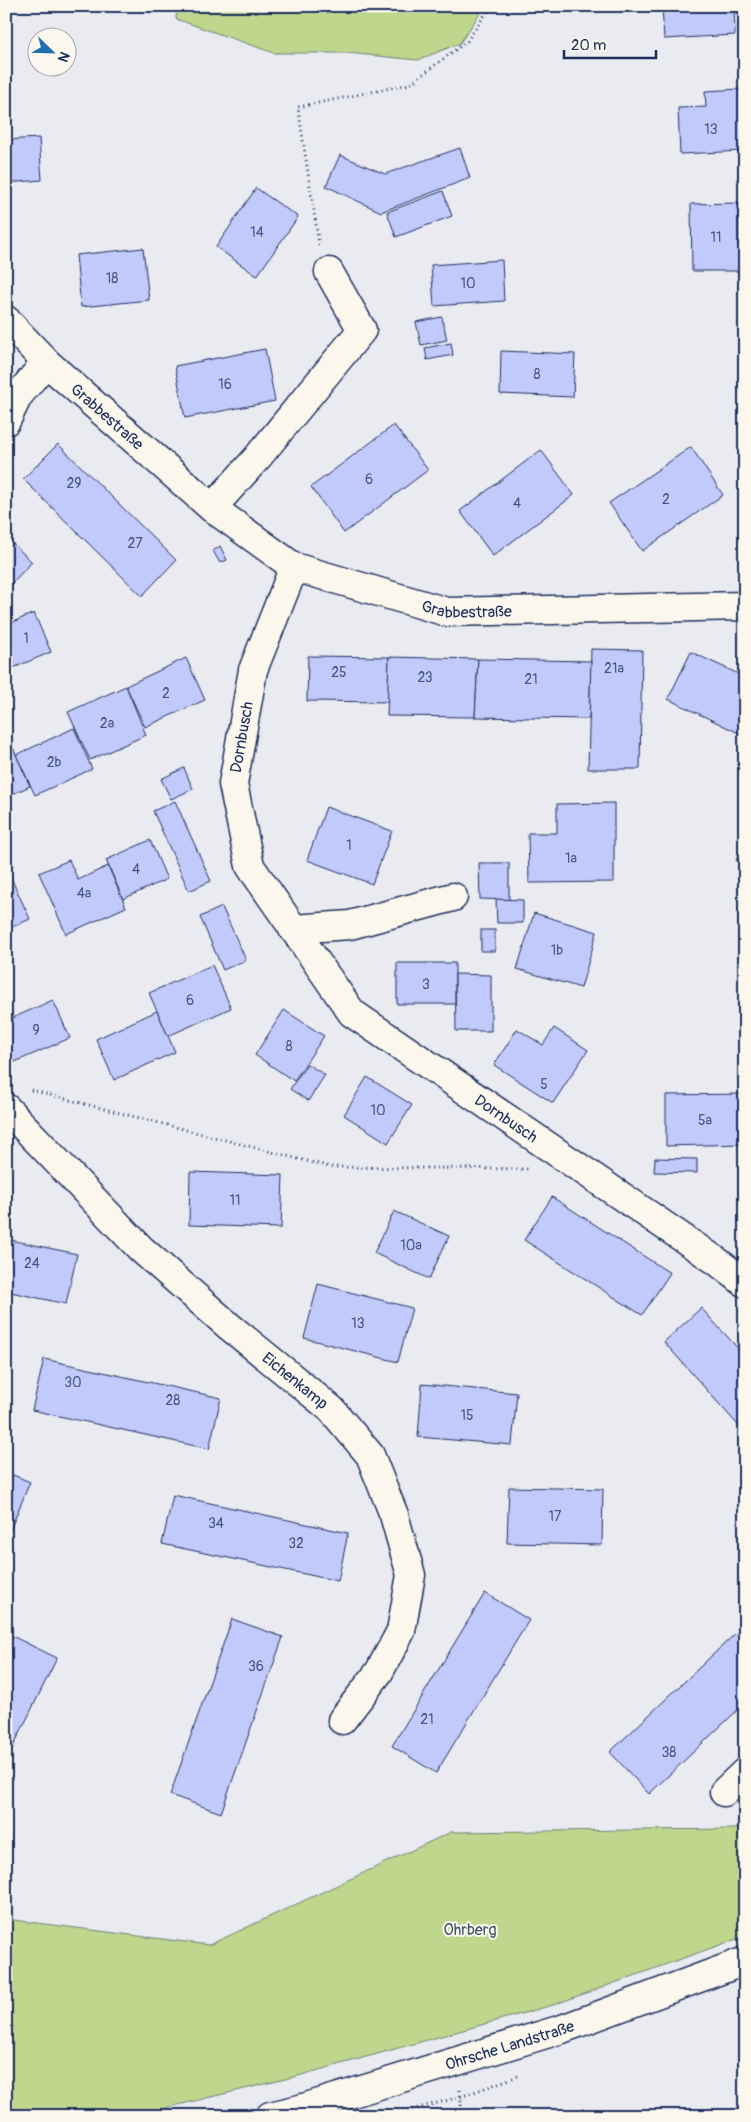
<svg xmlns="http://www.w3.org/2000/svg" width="751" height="2122" viewBox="0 0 751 2122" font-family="Pangolin,sans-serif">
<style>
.green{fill:#bfd68d;stroke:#6d8276}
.building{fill:#c2cafc;stroke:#1b2f5e}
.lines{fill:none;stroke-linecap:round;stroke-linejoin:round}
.street-casing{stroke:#1b2f5e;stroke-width:31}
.primary-casing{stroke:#1b2f5e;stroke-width:31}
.path{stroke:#1b2f5e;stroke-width:3;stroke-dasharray:1 4;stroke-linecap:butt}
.street{stroke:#fbf7ec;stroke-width:28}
.primary{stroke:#fbf7ec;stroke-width:28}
.labels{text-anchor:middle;stroke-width:4;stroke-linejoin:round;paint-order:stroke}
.number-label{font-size:14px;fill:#455686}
.street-label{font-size:16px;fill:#1b2f5e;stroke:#fbf7ec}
.park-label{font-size:16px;fill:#44596a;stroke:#fbf7ec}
</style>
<rect width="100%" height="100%" fill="#eaeaf1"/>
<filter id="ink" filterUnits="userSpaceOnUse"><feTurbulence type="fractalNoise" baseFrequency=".02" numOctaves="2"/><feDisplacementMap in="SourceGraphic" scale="10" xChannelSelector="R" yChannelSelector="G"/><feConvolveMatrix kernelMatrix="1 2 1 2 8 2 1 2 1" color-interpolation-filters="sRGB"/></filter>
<g filter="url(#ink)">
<g class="green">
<polygon points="177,6 485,6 460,43 418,60 347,53 274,53 176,19"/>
<polygon points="745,1821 745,1936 553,2005 298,2076 149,2112 123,2116 6,2116 6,1919 209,1945 451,1832 736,1829"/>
</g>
<g class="building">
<polygon points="662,6 734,6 735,35 664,39"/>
<polygon points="741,89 744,151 680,154 678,108 706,107 705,91"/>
<polygon points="39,138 42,180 6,183 6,140"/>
<polygon points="460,148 470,178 381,212 326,186 340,155 385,174"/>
<polygon points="256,188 298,217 257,276 216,247"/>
<polygon points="443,191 452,216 396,237 387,212"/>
<polygon points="739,203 740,271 692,271 691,204"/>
<polygon points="143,248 149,300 81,307 76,255"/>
<polygon points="502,260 504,301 434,306 431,265"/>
<polygon points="442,317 447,340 421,345 416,322"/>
<polygon points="451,343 453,355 427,360 425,348"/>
<polygon points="265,349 275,401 185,418 175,366"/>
<polygon points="501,351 575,354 573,397 500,394"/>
<polygon points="394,425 428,470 344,533 311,487"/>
<polygon points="58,444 176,560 142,596 23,479"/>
<polygon points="691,447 723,495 642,551 609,503"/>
<polygon points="541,450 574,495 493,556 460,511"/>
<polygon points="8,539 32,562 6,589 6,541"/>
<polygon points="220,546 227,560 220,563 213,551"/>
<polygon points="34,613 51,652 6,671 6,625"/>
<polygon points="591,649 642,650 640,769 588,769"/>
<polygon points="691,652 745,677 745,736 668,699"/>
<polygon points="308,656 389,657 388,702 307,701"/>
<polygon points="389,657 478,659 475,717 387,716"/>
<polygon points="186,658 205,700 145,727 126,686"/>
<polygon points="478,659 591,661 589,719 475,717"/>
<polygon points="126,686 146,735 90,760 68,712"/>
<polygon points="74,728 92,769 35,795 16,755"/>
<polygon points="13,748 30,786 6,797 6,750"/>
<polygon points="184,768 193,789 171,799 161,779"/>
<polygon points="175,801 211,881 189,891 153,811"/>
<polygon points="614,803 614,882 529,883 528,833 557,833 557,804"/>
<polygon points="326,807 392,831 372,884 307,860"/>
<polygon points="150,840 167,879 123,899 106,860"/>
<polygon points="745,842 745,864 736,860"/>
<polygon points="69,860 78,880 108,866 126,907 66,934 39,873"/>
<polygon points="479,863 509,863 509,900 480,899"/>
<polygon points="6,867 30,919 6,930"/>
<polygon points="496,899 523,900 523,923 497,923"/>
<polygon points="222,907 246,960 223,970 200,917"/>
<polygon points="534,913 597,932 581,988 517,969"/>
<rect x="481" y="930" width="14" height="21"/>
<rect x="397" y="963" width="58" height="41"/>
<polygon points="212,965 231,1008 168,1036 149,993"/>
<polygon points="455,974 491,975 491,1031 456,1031"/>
<polygon points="53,1000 70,1038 8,1065 6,1061 6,1021"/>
<polygon points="284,1010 324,1036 294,1081 255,1055"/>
<polygon points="157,1011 175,1052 114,1080 96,1039"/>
<polygon points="554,1028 588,1050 553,1103 494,1065 517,1029 543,1045"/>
<polygon points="307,1064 325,1075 308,1101 290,1089"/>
<polygon points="367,1077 412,1105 388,1143 344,1115"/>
<polygon points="745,1094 745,1144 666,1146 666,1095"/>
<polygon points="655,1158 697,1159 697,1173 654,1172"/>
<polygon points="190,1172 283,1175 281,1228 189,1225"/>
<polygon points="552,1197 670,1273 642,1315 524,1240"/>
<polygon points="394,1211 449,1236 429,1279 374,1253"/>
<polygon points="6,1239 77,1254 66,1304 6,1291"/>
<polygon points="318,1284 412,1308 398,1362 304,1338"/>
<polygon points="701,1308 745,1356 745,1433 664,1342"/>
<polygon points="44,1359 221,1398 209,1449 32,1410"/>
<polygon points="422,1384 517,1393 512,1445 418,1437"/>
<polygon points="6,1472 30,1482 6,1540"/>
<polygon points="509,1487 603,1489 602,1545 507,1543"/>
<polygon points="173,1495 348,1533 338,1581 162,1544"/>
<polygon points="485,1593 529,1620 436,1773 392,1746"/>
<polygon points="232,1619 283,1637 221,1813 170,1795"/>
<polygon points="739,1630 745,1636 745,1703 649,1794 610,1752"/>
<polygon points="12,1636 57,1658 6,1761 6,1649"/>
</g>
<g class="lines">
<defs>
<g id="street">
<path id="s1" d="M6,320L46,362L212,508L294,567L447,612L745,606"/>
<polyline points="6,421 18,396 46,362"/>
<polyline points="212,508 257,458 362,330 329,272"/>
<path id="s2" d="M294,567L253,670L233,784L250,866L352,1013L718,1262L745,1283"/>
<polyline points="293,929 350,925 453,897"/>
<path id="s3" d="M6,1108L141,1249L230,1327L331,1409L370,1455L394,1515L411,1575L401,1631L379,1672L342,1720"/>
<polyline points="724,1792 745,1772"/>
</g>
<g id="primary">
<path id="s4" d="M270,2116L300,2109L562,2029L745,1961"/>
</g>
</defs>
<use href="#street" class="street-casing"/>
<use href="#primary" class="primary-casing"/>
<g class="path">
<polyline points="319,245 298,107 410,84 467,41 491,6"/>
<polyline points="31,1090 330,1167 528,1169"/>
<polyline points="460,2090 462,2113"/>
<polyline points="388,2116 460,2097 521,2075"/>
</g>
<use href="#street" class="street"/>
<use href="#primary" class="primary"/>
</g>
</g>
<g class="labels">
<g class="number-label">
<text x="711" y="134">13</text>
<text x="257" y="237">14</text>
<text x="716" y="242">11</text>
<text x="112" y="283">18</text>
<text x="468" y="288">10</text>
<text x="537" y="379">8</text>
<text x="225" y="389">16</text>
<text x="369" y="484">6</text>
<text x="74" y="488">29</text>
<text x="666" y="504">2</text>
<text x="517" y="508">4</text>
<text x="135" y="548">27</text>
<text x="26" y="643">1</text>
<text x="614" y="673">21a</text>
<text x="339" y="677">25</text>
<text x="425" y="682">23</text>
<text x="531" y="684">21</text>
<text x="166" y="698">2</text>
<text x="107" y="728">2a</text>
<text x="54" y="767">2b</text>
<text x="349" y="850">1</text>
<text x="571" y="863">1a</text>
<text x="136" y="874">4</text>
<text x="84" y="898">4a</text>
<text x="557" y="955">1b</text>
<text x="426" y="989">3</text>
<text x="190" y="1005">6</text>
<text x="36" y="1035">9</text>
<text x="289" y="1051">8</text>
<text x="544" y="1089">5</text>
<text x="378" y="1115">10</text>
<text x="705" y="1125">5a</text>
<text x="235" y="1205">11</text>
<text x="411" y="1250">10a</text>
<text x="32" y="1268">24</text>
<text x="358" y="1328">13</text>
<text x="73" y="1387">30</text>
<text x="173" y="1405">28</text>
<text x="467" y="1420">15</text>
<text x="555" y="1521">17</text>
<text x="216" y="1528">34</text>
<text x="296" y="1548">32</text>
<text x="256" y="1671">36</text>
<text x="427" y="1724">21</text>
<text x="669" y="1757">38</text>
</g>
<g class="street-label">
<text dy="6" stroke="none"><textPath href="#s1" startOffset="140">Grabbestraße</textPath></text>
<text dy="6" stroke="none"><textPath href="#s1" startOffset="559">Grabbestraße</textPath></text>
<text transform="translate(241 737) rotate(-80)" y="6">Dornbusch</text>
<text dy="6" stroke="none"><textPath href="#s2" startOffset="676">Dornbusch</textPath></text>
<text dy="6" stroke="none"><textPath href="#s3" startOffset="398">Eichenkamp</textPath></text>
<text dy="6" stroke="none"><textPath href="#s4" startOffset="250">Ohrsche Landstraße</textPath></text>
</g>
<g class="park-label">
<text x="470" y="1935">Ohrberg</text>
</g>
</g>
<rect width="751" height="2122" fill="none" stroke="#fbf7ec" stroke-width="25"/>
<rect x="12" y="12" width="726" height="2097" fill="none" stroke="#1b2f5e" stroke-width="2" filter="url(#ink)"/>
<g transform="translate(52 52) rotate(113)"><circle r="24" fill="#fbf7ec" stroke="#a1a7b3"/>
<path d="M0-4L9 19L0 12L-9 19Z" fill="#1f6fb2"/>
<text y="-8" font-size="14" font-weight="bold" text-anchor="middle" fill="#1b2f5e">N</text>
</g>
<path d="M564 50v8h92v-8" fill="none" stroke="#1b2f5e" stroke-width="2.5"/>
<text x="571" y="50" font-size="15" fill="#1b2f5e" stroke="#fbf7ec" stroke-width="4" paint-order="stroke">20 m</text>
</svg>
